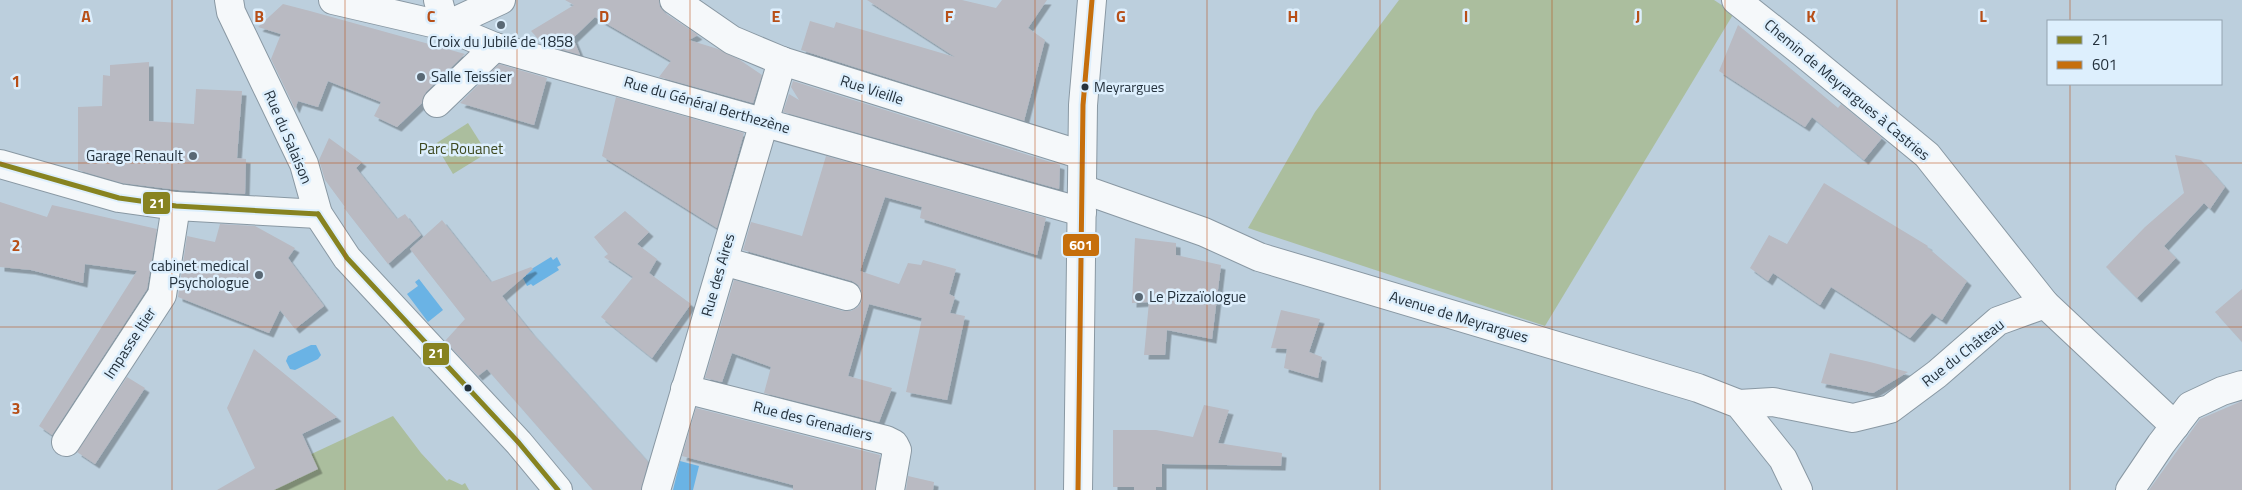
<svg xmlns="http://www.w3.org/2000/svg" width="2242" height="490" viewBox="0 0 2242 490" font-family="'Titillium Web',sans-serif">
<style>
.green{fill:#abbe9e}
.water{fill:#6ab3e5}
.building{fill:#b9bac2;filter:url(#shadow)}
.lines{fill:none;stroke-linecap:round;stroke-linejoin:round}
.street-casing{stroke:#8998a3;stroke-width:30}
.secondary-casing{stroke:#8998a3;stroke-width:30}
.primary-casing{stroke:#8998a3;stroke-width:30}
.street{stroke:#f5f8fa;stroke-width:28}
.secondary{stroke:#f5f8fa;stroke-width:28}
.primary{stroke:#f5f8fa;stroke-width:28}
.bus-1-casing{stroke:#ddeffd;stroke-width:9}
.bus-2-casing{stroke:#ddeffd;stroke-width:9}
.bus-1{stroke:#878321;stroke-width:5}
.bus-2{stroke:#c66f0c;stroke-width:5}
.grid{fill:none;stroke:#b74f18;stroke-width:1;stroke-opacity:0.55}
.poi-dot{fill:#596874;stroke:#ddeffd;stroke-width:2}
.bus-dot{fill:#24313c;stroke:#ddeffd;stroke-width:2}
.labels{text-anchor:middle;stroke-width:5;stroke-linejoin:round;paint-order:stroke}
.bus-label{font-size:14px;fill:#24313c;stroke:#ddeffd;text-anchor:start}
.poi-label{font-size:15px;fill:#24313c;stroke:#ddeffd;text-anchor:start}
.street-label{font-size:15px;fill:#24313c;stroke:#ddeffd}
.park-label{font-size:15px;fill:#3d481f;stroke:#ddeffd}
.grid-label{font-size:16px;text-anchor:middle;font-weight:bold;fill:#b74f18;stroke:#ddeffd;stroke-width:5;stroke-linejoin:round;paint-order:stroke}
.line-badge{stroke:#ddeffd;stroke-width:2}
.badge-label{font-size:14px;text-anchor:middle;font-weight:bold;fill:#fff}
</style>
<defs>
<filter id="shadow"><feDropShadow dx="4.5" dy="4.5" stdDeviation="0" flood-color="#0004"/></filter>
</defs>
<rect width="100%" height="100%" fill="#bccfdd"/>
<g class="green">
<polygon points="1399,0 1714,0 1734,13 1545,326 1248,228 1315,112"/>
<polygon points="468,123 487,153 453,174 435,144"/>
<polygon points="393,416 421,453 447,481 449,479 462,485 465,483 469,490 251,490 247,484"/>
</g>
<g class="water">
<polygon points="551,257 553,260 557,257 561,265 557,267 559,270 533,286 531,284 527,286 523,278 526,276 525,273"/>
<polygon points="419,279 443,310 428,322 407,294 418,286 415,282"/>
<polygon points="311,345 316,345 321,355 318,359 295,370 290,369 286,361 288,356"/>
<polygon points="680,461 699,466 693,490 673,490"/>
</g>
<g class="building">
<polygon points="565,0 659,0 660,7 665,13 698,35 689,40 718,49 740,60 762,75 753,103 659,77 671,61 595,17 573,38 580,55 543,44 531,31 574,5"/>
<polygon points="867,0 962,0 996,8 1002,0 1047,0 1028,28 1045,40 1024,121 801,50 810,21 834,28 836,22 955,57"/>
<polygon points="283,4 310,11 465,54 426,92 422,103 397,127 374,116 381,102 328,81 318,107 298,101 295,109 271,59 281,34 258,27"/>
<polygon points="1738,25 1838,108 1841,104 1882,138 1864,160 1812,117 1805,127 1719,71"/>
<polygon points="149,62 149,121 194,124 196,89 242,91 237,158 246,159 245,194 178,190 122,183 78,170 78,107 102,106 103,75 110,76 110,65"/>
<polygon points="499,64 547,78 534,125 460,103"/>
<polygon points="793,81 1060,165 1059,189 783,112 789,94 799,100 791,87"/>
<polygon points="616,97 744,133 717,228 602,156"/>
<polygon points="329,138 362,162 356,168 397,219 405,214 421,235 388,264 344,208 345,207 325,180 319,160"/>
<polygon points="2175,155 2201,160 2225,187 2210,209 2204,203 2164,246 2176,258 2137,298 2106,267 2145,227 2184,193"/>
<polygon points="826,156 1046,218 1037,255 920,218 922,207 885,197 860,271 899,284 908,263 921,265 923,260 956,269 949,294 955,297 950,313 965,316 947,400 906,392 922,318 869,304 848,376 892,388 879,422 764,393 771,367 732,353 722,382 705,378 734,280 843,311 851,311 858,307 862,301 862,292 858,285 852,281 743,250 751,222 802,236"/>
<polygon points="1824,183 1928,246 1927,247 1967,281 1942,320 1932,313 1910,338 1831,287 1820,305 1773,273 1768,281 1750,268 1769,235 1787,244"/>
<polygon points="0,202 47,217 52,205 157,229 147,289 52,435 39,426 137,271 85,264 83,283 31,270 0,267"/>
<polygon points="625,211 649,232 637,244 657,259 649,273 691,304 652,358 601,317 633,277 604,257 608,254 594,237"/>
<polygon points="442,220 491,282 531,267 533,269 502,296 531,332 648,462 641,490 593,490 487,369 478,376 445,341 465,319 410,249"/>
<polygon points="220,224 255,226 295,248 288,258 324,306 295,329 280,310 269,333 178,297 187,236 215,242"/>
<polygon points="1135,238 1176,243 1176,255 1221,265 1212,339 1167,330 1165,355 1144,355 1149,302 1132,303"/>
<polygon points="2242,289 2242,342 2215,312"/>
<polygon points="1281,310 1320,319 1309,352 1322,357 1318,378 1284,368 1287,349 1271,348"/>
<polygon points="254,349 337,417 302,434 318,469 274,490 217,490 255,468 227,408"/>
<polygon points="1830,353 1870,362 1908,372 1873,393 1821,383"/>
<polygon points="127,377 145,388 95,464 77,452"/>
<polygon points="2242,401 2242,490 2149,490 2200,419"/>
<polygon points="1204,405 1229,410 1218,443 1282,453 1281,466 1162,464 1162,487 1156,487 1156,490 1134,490 1134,487 1113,487 1113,430 1156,430 1193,437"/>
<polygon points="696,408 880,455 875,490 793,490 793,485 682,456"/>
<polygon points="908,476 934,482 933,490 906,490"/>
</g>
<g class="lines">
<defs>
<g id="street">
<polyline points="229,0 231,12 304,164 318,214 347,258 519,443 558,490"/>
<polyline points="333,0 445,26 495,47 1082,212"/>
<polyline points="438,0 445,26"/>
<polyline points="674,0 732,40 782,61 1082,155"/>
<polyline points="1736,0 1803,53 1927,155 2045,304"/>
<polyline points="445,26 501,0"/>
<polyline points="437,103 495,47"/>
<polyline points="0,164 119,198 176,206 318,214"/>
<polyline points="723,261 847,296"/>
<polyline points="685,389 886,440 894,444 897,450 890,490"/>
<polyline points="1739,404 1773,402 1853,418 1890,409 1937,374 1998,321 2045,304 2175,426"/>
<polyline points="66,442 162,295 176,206"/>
<polyline points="656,490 782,61"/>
<polyline points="2130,490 2161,444 2190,406 2222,391 2242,385"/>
</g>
<polyline id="secondary" points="1082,189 1204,232 1259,257 1698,388 1739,404 1783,459 1798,490"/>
<polyline id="primary" points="1078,490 1083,105 1092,0"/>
</defs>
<use href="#street" class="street-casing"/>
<use href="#secondary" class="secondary-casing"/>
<use href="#primary" class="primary-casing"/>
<use href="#street" class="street"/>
<use href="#secondary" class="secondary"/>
<use href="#primary" class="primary"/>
<defs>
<g id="bus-1">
<polyline points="0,164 119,198 176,206 318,214"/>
<polyline points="318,214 347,258 519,443 558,490"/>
</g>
<polyline id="bus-2" points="1078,490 1083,105 1092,0"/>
</defs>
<use href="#bus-1" class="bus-1-casing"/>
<use href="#bus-2" class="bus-2-casing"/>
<use href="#bus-1" class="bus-1"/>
<use href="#bus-2" class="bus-2"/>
</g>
<path class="grid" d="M172,0V490M345,0V490M517,0V490M690,0V490M862,0V490M1035,0V490M1207,0V490M1380,0V490M1552,0V490M1725,0V490M1897,0V490M2070,0V21M2070,84V490M0,163H2242M0,327H2242"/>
<g class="poi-dot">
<circle cx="501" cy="25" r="5"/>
<circle cx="421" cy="77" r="5"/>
<circle cx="193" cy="156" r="5"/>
<circle cx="259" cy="275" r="5"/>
<circle cx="1139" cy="297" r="5"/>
</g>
<g class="bus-dot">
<circle cx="1085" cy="87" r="4.5"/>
<circle cx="468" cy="388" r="4.5"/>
</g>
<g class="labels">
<g class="bus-label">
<text x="1094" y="92">Meyrargues</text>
</g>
<g class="poi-label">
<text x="501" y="47" text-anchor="middle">Croix du Jubilé de 1858</text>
<text x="431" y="82">Salle Teissier</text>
<text x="183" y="161" text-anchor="end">Garage Renault</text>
<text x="249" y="271" text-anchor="end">cabinet medical<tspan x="249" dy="17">Psychologue</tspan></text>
<text x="1149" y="302">Le Pizzaïologue</text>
</g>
<g class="street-label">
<text transform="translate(872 90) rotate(18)" y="5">Rue Vieille</text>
<text transform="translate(1847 90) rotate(40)" y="5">Chemin de Meyrargues à Castries</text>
<text transform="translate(707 105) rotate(16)" y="5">Rue du Général Berthezène</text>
<text transform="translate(288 137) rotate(67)" y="5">Rue du Salaison</text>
<text transform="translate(718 275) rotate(-74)" y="5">Rue des Aires</text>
<text transform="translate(1459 317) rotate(17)" y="5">Avenue de Meyrargues</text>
<text transform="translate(130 343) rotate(-57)" y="5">Impasse Itier</text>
<text transform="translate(1963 353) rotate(-38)" y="5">Rue du Château</text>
<text transform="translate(813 421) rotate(14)" y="5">Rue des Grenadiers</text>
</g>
<g class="park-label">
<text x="461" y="154">Parc Rouanet</text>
</g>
</g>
<g class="grid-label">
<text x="86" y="22">A</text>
<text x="259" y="22">B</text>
<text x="431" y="22">C</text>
<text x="604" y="22">D</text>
<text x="776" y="22">E</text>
<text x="949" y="22">F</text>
<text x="1121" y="22">G</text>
<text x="1293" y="22">H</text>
<text x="1466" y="22">I</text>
<text x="1638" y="22">J</text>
<text x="1811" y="22">K</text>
<text x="1983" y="22">L</text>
<text x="16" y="87">1</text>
<text x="16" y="251">2</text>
<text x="16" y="414">3</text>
</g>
<g class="line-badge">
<rect x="142" y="191" width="29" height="24" rx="5" fill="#878321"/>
<rect x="1062" y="233" width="38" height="24" rx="5" fill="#c66f0c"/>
<rect x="422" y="342" width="28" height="24" rx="5" fill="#878321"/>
</g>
<g class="badge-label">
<text x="157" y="208">21</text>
<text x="1081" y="250">601</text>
<text x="436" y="358">21</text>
</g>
<rect x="2047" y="20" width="175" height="65" fill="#ddeffd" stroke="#93a3b0"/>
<rect x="2057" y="36" width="25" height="8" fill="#878321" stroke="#93a3b0"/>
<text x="2092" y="45" font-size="15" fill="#24313c">21</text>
<rect x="2057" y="61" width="25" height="8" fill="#c66f0c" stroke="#93a3b0"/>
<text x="2092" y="70" font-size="15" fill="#24313c">601</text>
</svg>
